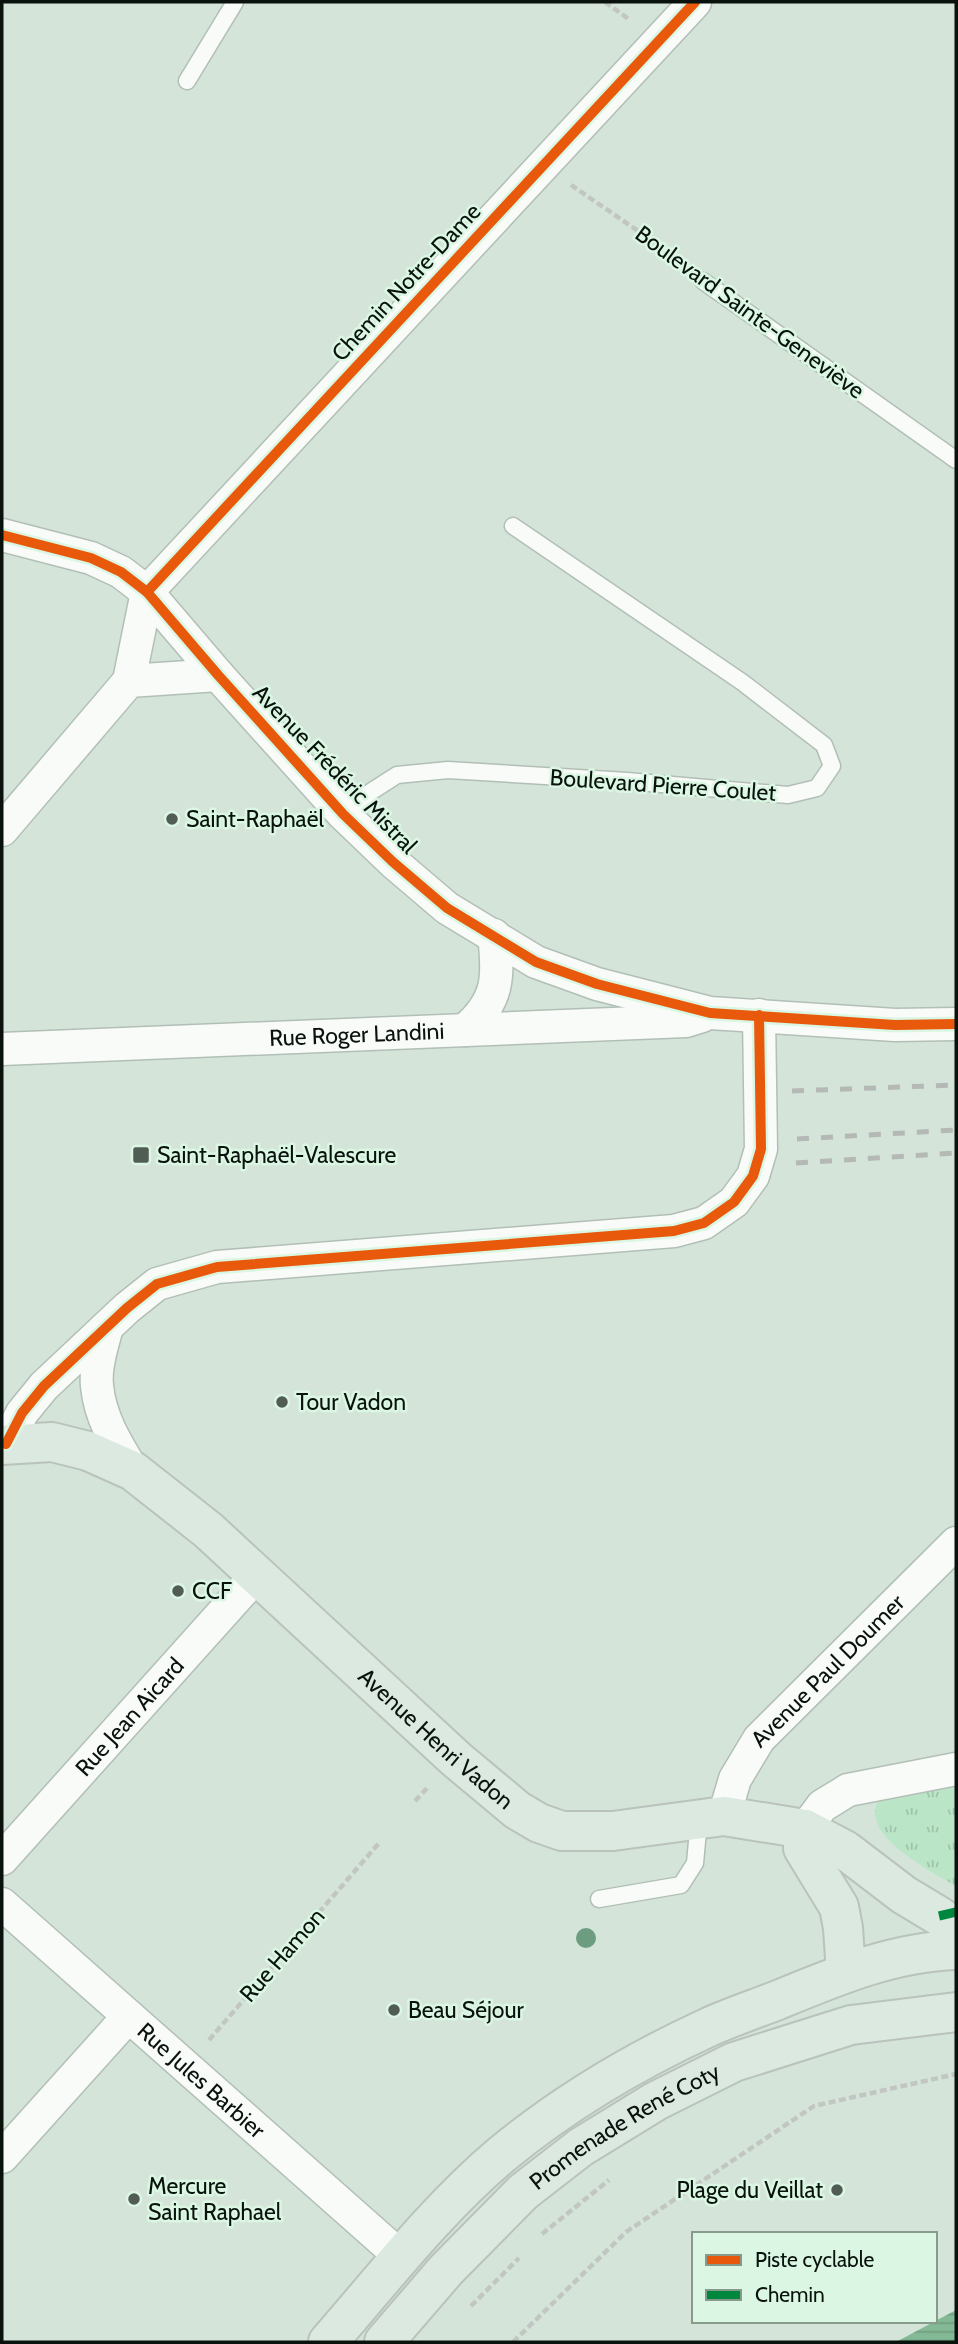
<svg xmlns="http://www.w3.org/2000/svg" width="958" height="2344" viewBox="0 0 958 2344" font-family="Cabin,sans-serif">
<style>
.park{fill:url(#park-tufts)}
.water{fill:url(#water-rules)}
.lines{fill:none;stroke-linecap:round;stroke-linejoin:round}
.service-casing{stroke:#b2bfb6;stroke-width:19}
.minor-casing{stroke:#b2bfb6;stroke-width:35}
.primary-casing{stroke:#bac2bc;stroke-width:42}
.path{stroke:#c2c6c2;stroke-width:4.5;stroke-dasharray:7 3.5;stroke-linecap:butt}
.service{stroke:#f9fbf9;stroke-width:16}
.minor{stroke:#f9fbf9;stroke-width:32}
.primary{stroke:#dbe9e1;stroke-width:38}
.rail{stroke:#b5b9b6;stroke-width:5;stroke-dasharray:12 12;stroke-linecap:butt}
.quiet{stroke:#00873e;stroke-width:9;stroke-dasharray:18 9;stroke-linecap:butt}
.cycleway-casing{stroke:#dbf7e3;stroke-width:15}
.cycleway{stroke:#e8590c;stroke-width:10}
.tree{fill:#6c9d80}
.poi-dot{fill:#505c54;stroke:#dbf7e3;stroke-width:2.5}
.labels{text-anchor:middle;stroke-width:5;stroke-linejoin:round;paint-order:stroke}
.street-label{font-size:23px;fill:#09120c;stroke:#dbf7e3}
.poi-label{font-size:23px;fill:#09120c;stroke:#dbf7e3;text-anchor:start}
</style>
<defs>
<pattern id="park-tufts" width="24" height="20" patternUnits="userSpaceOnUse" patternTransform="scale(1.75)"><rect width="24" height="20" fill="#bae5c7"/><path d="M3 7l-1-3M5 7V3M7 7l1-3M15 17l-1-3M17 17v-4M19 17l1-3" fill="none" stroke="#9fc3aa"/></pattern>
<pattern id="water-rules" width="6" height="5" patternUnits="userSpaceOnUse" patternTransform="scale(1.75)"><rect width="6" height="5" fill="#84b996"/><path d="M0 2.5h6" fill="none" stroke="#719e80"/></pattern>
</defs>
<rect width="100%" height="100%" fill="#d4e4d9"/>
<path class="park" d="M956,1781V1886C935,1874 881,1845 876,1819C873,1809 878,1800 882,1792Z"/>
<polygon class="water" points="956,2310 956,2342 896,2342"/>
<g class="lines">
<defs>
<g id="service">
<polyline points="187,81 235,2"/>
<polyline points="703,281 956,460"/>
<polyline points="343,814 372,791 397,775 448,770 627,781 788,795 817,788 832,766 824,745 742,682 513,526"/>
<polyline points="599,1899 681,1885 695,1863 699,1820"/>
</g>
<g id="minor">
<polyline points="2,535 91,558 121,572 147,592 218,675 343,814 393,862 447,908 536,962 597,984 710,1013 895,1025 956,1024"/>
<polyline points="147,592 695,2"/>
<polyline points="129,681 147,592"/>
<polyline points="2,830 129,681 218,675"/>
<path d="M465,1030C499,1001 499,977 494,935"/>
<path id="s1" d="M2,1049L686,1021L702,1016"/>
<path d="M107,1327C102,1346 95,1367 97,1386C100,1418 117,1445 133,1471"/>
<polyline points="6,1444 22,1413 44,1386 127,1308 157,1284 217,1267 674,1231 704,1223 734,1202 753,1176 761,1149 759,1015"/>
<path id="s2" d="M724,1816L735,1779L759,1739L956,1543"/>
<polyline points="805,1829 822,1806 848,1790 956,1769"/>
<path id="s3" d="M2,1859L256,1576"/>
<path id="s4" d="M2,1904L401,2257"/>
<polyline points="2,2157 128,2017"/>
</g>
<g id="primary">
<path id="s5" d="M2,1445L52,1442L88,1451L133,1471L208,1530L456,1759L517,1810L539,1823L562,1831H613L724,1816L805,1829L845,1850L904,1895L939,1916L956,1929"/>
<polyline points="805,1829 803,1848 839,1907 843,1928 846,1973"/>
<path d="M328,2342C383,2279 437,2209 501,2155C564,2103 635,2061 709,2027C731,2017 755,2009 778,2000C836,1976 893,1952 956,1950"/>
<path id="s6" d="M384,2342L446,2270L523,2192L581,2147L656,2101L734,2062L851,2025L956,2012"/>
</g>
</defs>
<use href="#service" class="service-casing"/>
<use href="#minor" class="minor-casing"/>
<use href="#primary" class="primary-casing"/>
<g class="path">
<polyline points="605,2 630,20"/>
<polyline points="571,185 685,263"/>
<polyline points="415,1801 429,1786"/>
<polyline points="209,2040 379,1843"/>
<polyline points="542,2234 609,2180"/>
<polyline points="471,2306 519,2258"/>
<polyline points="513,2342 626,2232 814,2106 956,2074"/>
</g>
<use href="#service" class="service"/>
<use href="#minor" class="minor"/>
<use href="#primary" class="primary"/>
<g class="rail">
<polyline points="792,1091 956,1085"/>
<polyline points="797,1139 956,1130"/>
<polyline points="796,1163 956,1153"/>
</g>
<polyline class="quiet" points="939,1916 956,1912"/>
<defs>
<g id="cycleway">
<polyline points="2,535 91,558 121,572 147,592 218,675 343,814 393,862 447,908 536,962 597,984 710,1013 895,1025 956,1024"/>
<polyline points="147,592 695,2"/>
<polyline points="6,1444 22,1413 44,1386 127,1308 157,1284 217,1267 674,1231 704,1223 734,1202 753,1176 761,1149 759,1015"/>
</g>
</defs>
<use href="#cycleway" class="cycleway-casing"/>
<use href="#cycleway" class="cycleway"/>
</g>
<circle class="tree" cx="586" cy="1938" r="10"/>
<g class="poi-dot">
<circle cx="172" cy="819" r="7"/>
<rect x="132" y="1146" width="18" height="18" rx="3.5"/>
<circle cx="282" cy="1402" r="7"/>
<circle cx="178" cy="1591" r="7"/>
<circle cx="394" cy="2010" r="7"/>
<circle cx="837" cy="2190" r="7"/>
<circle cx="134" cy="2199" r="7"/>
</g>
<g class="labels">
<g class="street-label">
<text transform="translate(406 282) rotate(-47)" y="8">Chemin Notre-Dame</text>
<text transform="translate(750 312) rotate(36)" y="8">Boulevard Sainte-Geneviève</text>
<text transform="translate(335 769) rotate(46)" y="8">Avenue Frédéric Mistral</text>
<text transform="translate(663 785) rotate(4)" y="8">Boulevard Pierre Coulet</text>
<text dy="8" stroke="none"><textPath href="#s1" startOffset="355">Rue Roger Landini</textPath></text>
<text dy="8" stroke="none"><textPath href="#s2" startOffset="182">Avenue Paul Doumer</textPath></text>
<text dy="8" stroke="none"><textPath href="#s3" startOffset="191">Rue Jean Aicard</textPath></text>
<text dy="8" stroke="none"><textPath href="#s5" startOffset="541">Avenue Henri Vadon</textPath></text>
<text transform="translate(282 1955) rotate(-49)" y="8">Rue Hamon</text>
<text dy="8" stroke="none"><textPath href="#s4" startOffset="266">Rue Jules Barbier</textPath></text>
<text dy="8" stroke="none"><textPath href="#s6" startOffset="326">Promenade René Coty</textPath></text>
</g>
<g class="poi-label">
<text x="186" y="827">Saint-Raphaël</text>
<text x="157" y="1163">Saint-Raphaël-Valescure</text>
<text x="296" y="1410">Tour Vadon</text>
<text x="192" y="1599">CCF</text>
<text x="408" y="2018">Beau Séjour</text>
<text x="148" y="2194">Mercure<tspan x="148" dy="26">Saint Raphael</tspan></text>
<text x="823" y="2198" text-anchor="end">Plage du Veillat</text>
</g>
</g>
<rect width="958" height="2344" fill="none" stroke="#09120c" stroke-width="7"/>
<rect x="692" y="2232" width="245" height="91" fill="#dbf7e3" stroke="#879b8d" stroke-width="2"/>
<rect x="706" y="2255" width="35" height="10" fill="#e8590c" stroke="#879b8d" stroke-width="2"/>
<text x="755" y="2267" font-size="21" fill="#09120c">Piste cyclable</text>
<rect x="706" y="2290" width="35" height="10" fill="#00873e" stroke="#879b8d" stroke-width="2"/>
<text x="755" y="2302" font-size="21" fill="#09120c">Chemin</text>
</svg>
